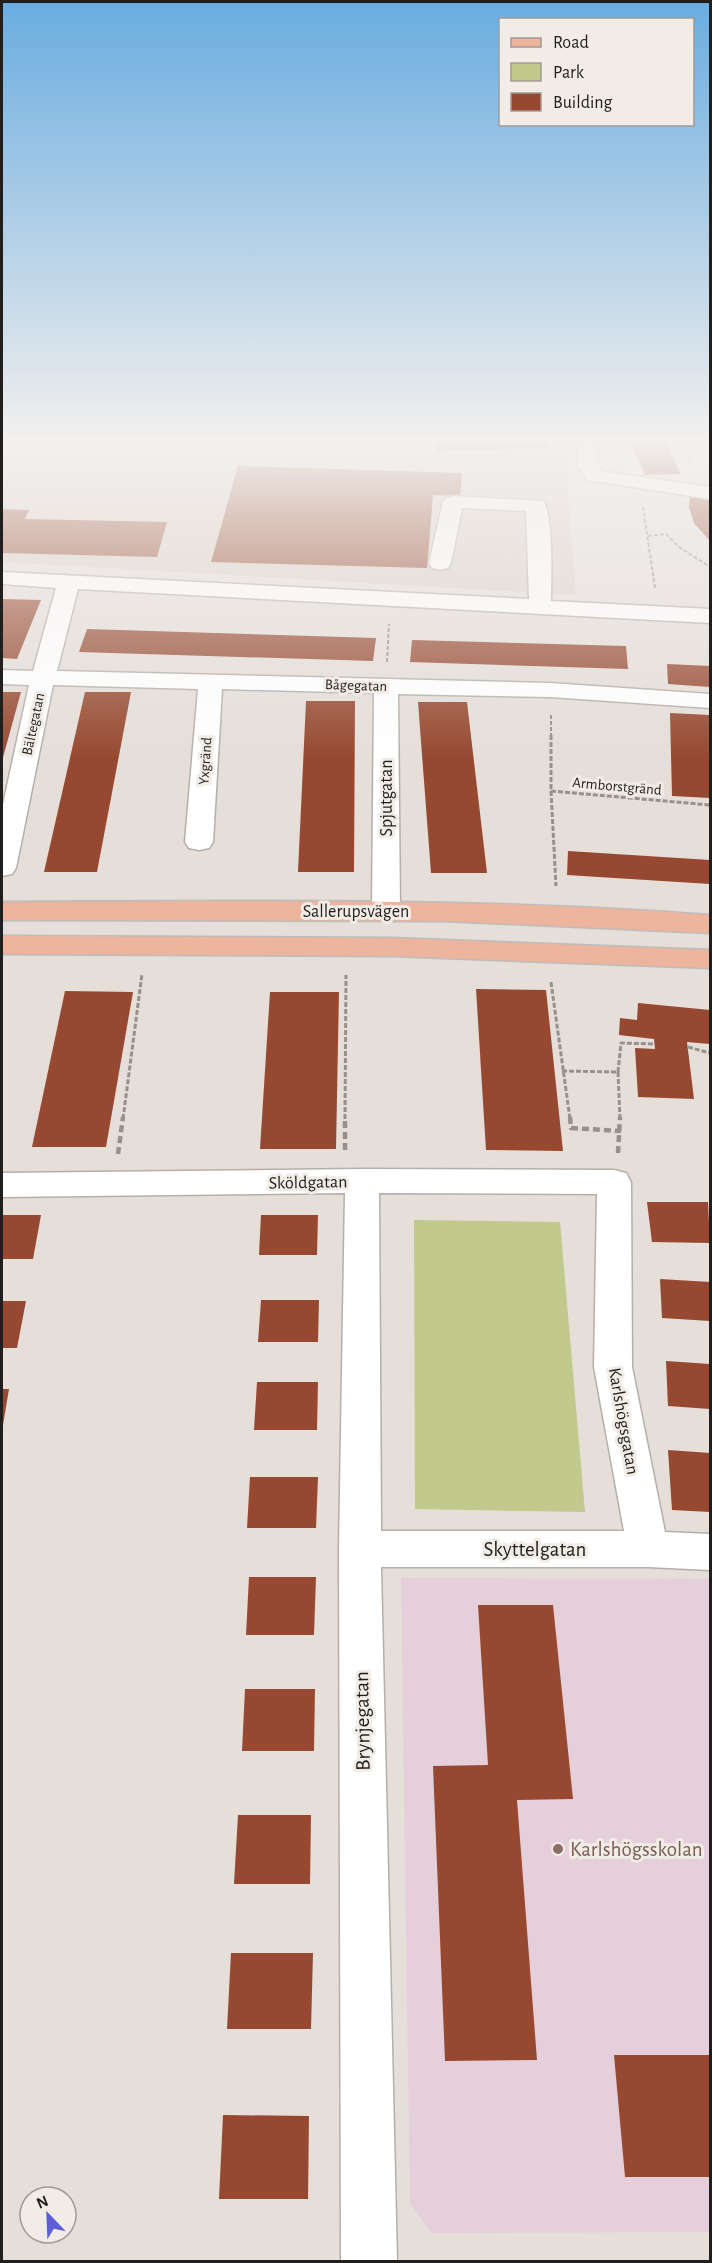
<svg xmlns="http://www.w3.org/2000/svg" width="712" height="2263" viewBox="0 0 712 2263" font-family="'Alegreya Sans',sans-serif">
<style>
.built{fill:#dcd0c6}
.education{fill:#e5cfdb}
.green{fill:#c1c98d}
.building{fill:#964930}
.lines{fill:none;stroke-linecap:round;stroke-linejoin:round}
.minor-casing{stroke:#b5afaa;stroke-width:3}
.major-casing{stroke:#bcbcbb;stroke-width:3}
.path-far2{stroke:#96918d;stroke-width:2;stroke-dasharray:4 2;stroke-linecap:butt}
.path-far1{stroke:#96918d;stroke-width:3;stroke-dasharray:5 2;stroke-linecap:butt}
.path{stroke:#96918d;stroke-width:4.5;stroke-dasharray:7 4;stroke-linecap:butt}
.minor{fill:#fff;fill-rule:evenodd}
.major{fill:#edb59d;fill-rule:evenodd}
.education-dot{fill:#8d6e63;stroke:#f2ece6;stroke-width:2}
.labels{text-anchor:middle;stroke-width:6;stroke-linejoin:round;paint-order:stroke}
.far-street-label{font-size:15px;fill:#211f1d;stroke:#f2ece6}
.street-label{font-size:18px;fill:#211f1d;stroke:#f2ece6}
.near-street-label{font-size:21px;fill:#211f1d;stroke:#f2ece6}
.near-education-label{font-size:21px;fill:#785e54;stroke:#f2ece6;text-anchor:start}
</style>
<rect width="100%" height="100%" fill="#e5ded9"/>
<polygon class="built" points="24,441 569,441 567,482 576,595 2,562 2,445"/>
<polygon class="education" points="401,1578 710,1579 710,2232 432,2233 410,2204"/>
<polygon class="green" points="414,1220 560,1222 585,1512 415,1509"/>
<g class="building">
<polygon points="435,441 548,441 550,448 437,451"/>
<polygon points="630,441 665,441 681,474 645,475"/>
<polygon points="238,466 462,473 460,496 433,495 427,568 211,562"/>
<polygon points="690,495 710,497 710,541 694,523 689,507"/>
<polygon points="2,509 29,510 25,519 167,522 157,557 2,553"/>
<polygon points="2,599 41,600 17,659 2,658"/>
<polygon points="87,629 376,638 373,661 79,652"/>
<polygon points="412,640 626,646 628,669 410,662"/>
<polygon points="667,664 710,666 710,687 668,684"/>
<polygon points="2,692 21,692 2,761"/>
<polygon points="85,692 131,692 97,872 44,872"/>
<polygon points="306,701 355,701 354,872 298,872"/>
<polygon points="418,702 467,702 487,873 431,873"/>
<polygon points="670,713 710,715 710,798 672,796"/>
<polygon points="568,851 710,860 710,884 567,875"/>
<polygon points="476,989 546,990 563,1151 486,1150"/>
<polygon points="65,991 133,992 106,1147 32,1147"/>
<polygon points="270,992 339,992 336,1149 260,1149"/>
<polygon points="638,1003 710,1010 710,1044 687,1042 694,1099 638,1097 635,1048 655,1049 654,1039 619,1035 620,1018 637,1020"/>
<polygon points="647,1202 708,1202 710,1243 652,1242"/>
<polygon points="2,1215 41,1215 33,1259 2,1259"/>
<polygon points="261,1215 318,1215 317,1255 259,1255"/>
<polygon points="660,1279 710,1282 710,1321 662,1318"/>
<polygon points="261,1300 319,1300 318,1342 258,1342"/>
<polygon points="2,1301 26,1301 17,1348 2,1348"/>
<polygon points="666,1361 710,1364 710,1409 668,1406"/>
<polygon points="257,1382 318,1382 317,1430 254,1430"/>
<polygon points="2,1389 9,1389 3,1425 2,1425"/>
<polygon points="668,1450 710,1453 710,1512 672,1510"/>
<polygon points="250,1477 318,1477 316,1528 247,1528"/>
<polygon points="249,1577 316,1577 314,1635 246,1635"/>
<polygon points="478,1605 553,1605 573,1799 517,1800 537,2060 445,2061 433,1766 488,1765"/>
<polygon points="245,1689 315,1689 314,1751 242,1751"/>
<polygon points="238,1815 311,1815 310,1884 234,1884"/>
<polygon points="231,1953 313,1953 311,2029 227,2029"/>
<polygon points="614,2055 710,2055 710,2177 625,2177"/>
<polygon points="223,2115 309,2116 308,2199 219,2199"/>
</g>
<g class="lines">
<defs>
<g id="minor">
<polygon points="578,441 598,441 597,461 601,471 710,487 710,499 588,480 578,466"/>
<path d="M453,496L543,501C554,516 551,579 551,601L710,609V623L78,589L57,671L550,683L710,694V708L550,697L398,694L400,911L396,917L386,920L376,917L372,911L374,693L222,689L213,842L209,848L199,850L189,848L185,842L198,689L53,685L16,868L12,874L2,876V809L29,685L2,684V670L33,671L56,588L2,584V572L529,599L526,511L462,508L451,563L448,568L440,570L432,568L429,563L443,502L446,498Z"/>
<path d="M362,1169L614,1170L626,1173L631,1182L632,1367L665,1532L710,1534V1570L648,1567H381L397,2262H341L339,1549L345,1193L2,1197V1173ZM379,1193L597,1194L594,1367L624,1531H381Z"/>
</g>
<g id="major">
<path d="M2,902C238,901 475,897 710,915V933L445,921L2,920Z"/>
<polygon points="2,936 392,938 710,950 710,968 392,956 2,954"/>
</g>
</defs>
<use href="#minor" class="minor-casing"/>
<use href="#major" class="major-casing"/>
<g class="path-far2">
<polyline points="680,441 691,464"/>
<polyline points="643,507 655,588"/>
<polyline points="648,536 666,534 679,547 710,567"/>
<polyline points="387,662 389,624"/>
<polyline points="551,715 551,736"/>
</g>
<g class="path-far1">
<polyline points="551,735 551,791 710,805"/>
<polyline points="551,791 556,886"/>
<polyline points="551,982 570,1119"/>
<polyline points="688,1047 710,1053"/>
<polyline points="562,1071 618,1072 620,1119"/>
<polyline points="618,1072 621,1043 655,1044"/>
<polyline points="123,1119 142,974"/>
<polyline points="345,1119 346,975"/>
</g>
<g class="path">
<polyline points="570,1117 571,1128 621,1131"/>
<polyline points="345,1150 345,1117"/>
<polyline points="618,1153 620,1117"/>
<polyline points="118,1154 123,1117"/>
</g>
<use href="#minor" class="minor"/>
<use href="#major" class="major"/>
</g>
<linearGradient id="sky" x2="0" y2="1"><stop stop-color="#69ace0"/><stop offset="0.58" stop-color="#f3f0ee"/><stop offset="1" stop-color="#f3f0ee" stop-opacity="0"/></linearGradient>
<rect width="712" height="758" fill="url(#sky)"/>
<circle class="education-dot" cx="558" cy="1849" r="6"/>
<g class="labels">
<g class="far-street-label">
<text transform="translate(356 685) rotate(2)" y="5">Bågegatan</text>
<text transform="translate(33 724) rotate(-78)" y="5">Bältegatan</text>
<text transform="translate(205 761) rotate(-86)" y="5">Yxgränd</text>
<text transform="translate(617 786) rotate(5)" y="5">Armborstgränd</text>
</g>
<g class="street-label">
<text transform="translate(386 798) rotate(-90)" y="6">Spjutgatan</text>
<text x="356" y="917">Sallerupsvägen</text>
<text transform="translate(308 1182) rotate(-1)" y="6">Sköldgatan</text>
<text transform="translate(624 1421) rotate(80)" y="6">Karlshögsgatan</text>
</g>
<g class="near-street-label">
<text x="535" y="1556">Skyttelgatan</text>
<text transform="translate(362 1721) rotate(-91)" y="7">Brynjegatan</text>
</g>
<g class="near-education-label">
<text x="570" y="1856">Karlshögsskolan</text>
</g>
</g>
<rect width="712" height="2263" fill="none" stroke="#211f1d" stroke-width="6"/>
<rect x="499" y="18" width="195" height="108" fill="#f2ece6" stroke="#9e9a96" stroke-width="1.5"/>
<rect x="511" y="38" width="30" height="9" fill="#edb59d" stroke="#9e9a96" stroke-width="1.5"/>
<text x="553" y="48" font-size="18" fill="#211f1d">Road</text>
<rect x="511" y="63" width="30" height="18" fill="#c1c98d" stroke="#9e9a96" stroke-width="1.5"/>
<text x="553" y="78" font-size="18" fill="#211f1d">Park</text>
<rect x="511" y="93" width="30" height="18" fill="#964930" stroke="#9e9a96" stroke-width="1.5"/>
<text x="553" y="108" font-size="18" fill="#211f1d">Building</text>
<g transform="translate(48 2215) rotate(337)"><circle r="28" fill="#f2ece6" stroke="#9e9a96" stroke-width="1.5"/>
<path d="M0-4.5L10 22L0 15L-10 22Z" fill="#5e5ed6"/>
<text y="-9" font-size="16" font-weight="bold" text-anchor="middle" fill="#211f1d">N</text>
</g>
</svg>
